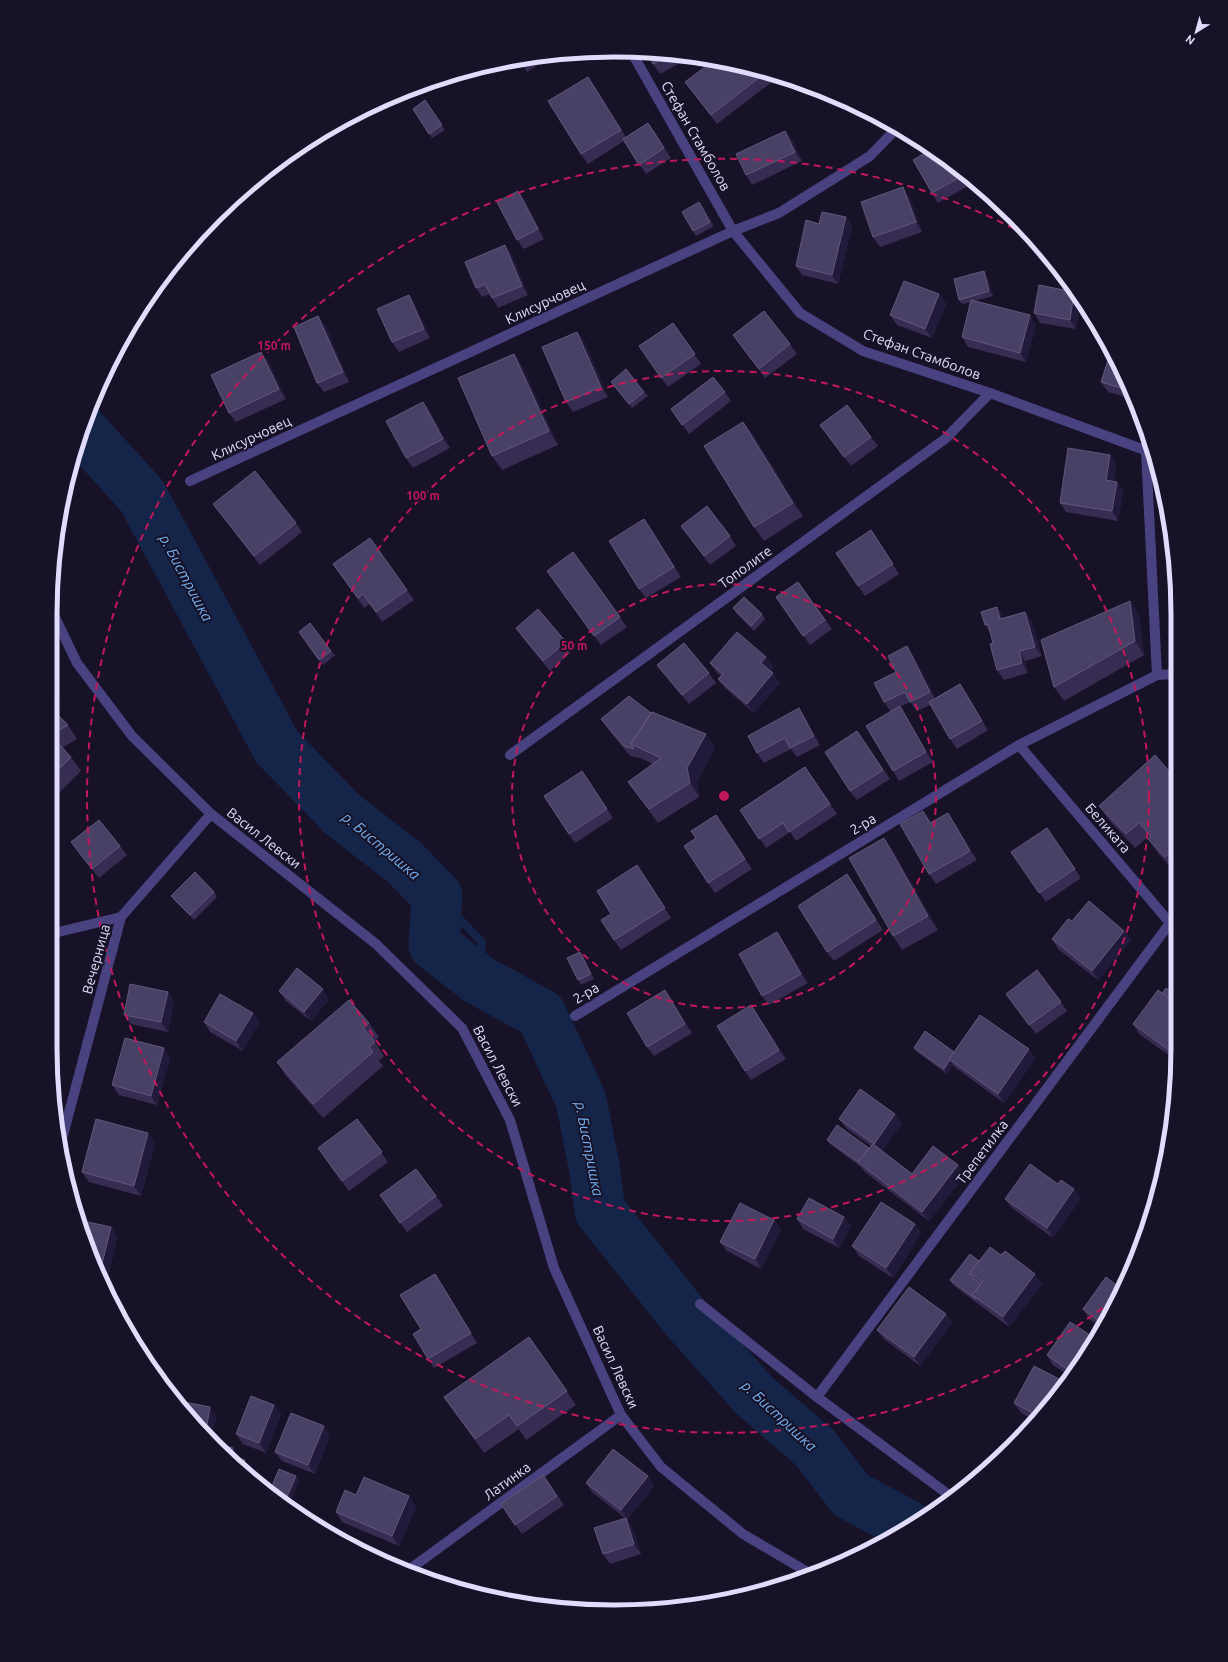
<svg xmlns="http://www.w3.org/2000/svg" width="1228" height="1662" viewBox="0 0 1228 1662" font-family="Ubuntu,sans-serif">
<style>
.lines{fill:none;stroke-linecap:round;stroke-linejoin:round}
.stream{stroke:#142549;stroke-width:8}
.river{stroke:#142549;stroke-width:51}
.minor{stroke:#484281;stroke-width:10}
.wall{fill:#372d53}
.shaded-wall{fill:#221a3a}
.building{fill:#494065;stroke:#61587c}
.ring{fill:none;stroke:#c2185b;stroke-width:2;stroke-dasharray:7 5}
.labels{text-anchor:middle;stroke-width:4;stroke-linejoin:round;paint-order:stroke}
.street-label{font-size:14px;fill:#e1dcfb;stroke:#171227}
.water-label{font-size:15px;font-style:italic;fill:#74b0f1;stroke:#171227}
.rim{fill:none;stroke:#e1dcfb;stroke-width:5}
.centre{fill:#c2185b;stroke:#171227;stroke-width:2}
.ring-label{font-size:12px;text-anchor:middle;font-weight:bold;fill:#c2185b;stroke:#171227;stroke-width:4;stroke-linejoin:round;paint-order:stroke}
</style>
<rect width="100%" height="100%" fill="#171227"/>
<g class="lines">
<polyline class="stream" points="437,896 482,942 479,980"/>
<polyline class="river" points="82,430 142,496 277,747 342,814 404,862 437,896 434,945 479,980 541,1014 581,1100 594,1166 600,1211 688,1321 754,1395 815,1448 851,1495 907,1525"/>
<g class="minor">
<polyline points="632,53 733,231 800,313 863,351 990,393 1150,452"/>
<polyline points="1146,451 1157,675"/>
<polyline points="190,481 733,231 779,213 870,156 898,127"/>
<polyline points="51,609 77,663 132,736 211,814 376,944 462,1028 510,1120 554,1268 621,1415 661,1467 743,1534 811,1574"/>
<polyline points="1019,745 1176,930"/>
<polyline points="510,755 945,439 990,393"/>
<polyline points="50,934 121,917"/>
<polyline points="575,1016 1019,745 1157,675 1174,674"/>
<polyline points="62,1139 121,917 211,814"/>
<polyline points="700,1304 817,1397 953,1498"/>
<polyline points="817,1397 1170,923"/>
<polyline points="410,1569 621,1415"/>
</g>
</g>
<g class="wall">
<polygon points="648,54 685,55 687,59 660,74 653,64"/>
<polygon points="554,55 527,72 520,61"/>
<polygon points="741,67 767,73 772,82 717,124 685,82 740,68"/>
<polygon points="594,86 626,137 655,132 671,158 646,174 624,141 588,164 581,154"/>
<polygon points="425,100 445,130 432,138 413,109"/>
<polygon points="785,131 792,140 802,161 752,185 746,175"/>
<polygon points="965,175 970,185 938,203 932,193"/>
<polygon points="518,191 525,201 544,239 524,249 517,240"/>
<polygon points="909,196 922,232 880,247 873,237"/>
<polygon points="703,207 714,226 696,236 693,231"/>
<polygon points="846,217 852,227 838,284 802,275 796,266 819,224"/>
<polygon points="505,245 512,255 528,295 498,308 492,298 490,294 482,297 476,288"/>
<polygon points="987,276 993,296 974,301 1036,325 1026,362 968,347 962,337 971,302 962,304 959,300"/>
<polygon points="1074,292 1076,329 1040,323 1034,313"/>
<polygon points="939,294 946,304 932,338 897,325 890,315"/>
<polygon points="415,304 430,338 399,352 392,342"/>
<polygon points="673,323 701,364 668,387 639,346"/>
<polygon points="325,325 349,382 324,392 317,383"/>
<polygon points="577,332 584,341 608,397 573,412 566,402"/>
<polygon points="733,335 790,344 797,354 765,378"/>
<polygon points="261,352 268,361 286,399 236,422 229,413"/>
<polygon points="514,354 523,368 558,445 502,470 492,456"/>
<polygon points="1110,354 1135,398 1136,400 1108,392 1101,382"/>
<polygon points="611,382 644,392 648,396 632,408"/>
<polygon points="725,392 731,401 689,434 671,409"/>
<polygon points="423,402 430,411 450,448 413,468 406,458"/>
<polygon points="743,422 753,435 803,516 764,541 754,527"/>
<polygon points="820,425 871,437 878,446 851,466"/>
<polygon points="1110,455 1116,464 1114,481 1117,482 1123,491 1118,521 1066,512 1060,503"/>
<polygon points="213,504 296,523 302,532 260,565 220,513"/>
<polygon points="644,519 651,528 681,577 646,598 639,589"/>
<polygon points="681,526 730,536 736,546 710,565"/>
<polygon points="871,530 899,574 865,596 858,586"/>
<polygon points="370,538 414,600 382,622 370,604 364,608 333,564"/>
<polygon points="573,552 627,627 601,645 547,571"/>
<polygon points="798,582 832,629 810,645 776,597"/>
<polygon points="1130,601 1139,615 1144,655 1064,701 1054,687"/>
<polygon points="733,608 762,614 765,619 754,631 736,613"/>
<polygon points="1025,612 1032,622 1042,656 1025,661 1028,673 1004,680 997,670 993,643 991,634 985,625 1003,617 1004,618"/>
<polygon points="516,628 566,642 572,651 550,671 522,637"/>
<polygon points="299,632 331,651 335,655 323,665"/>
<polygon points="913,655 935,698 960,684 967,694 988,730 957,749 950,739 930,705 917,711 910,702 900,707 906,716 933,762 899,781 893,771 891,712 884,702 896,672"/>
<polygon points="766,657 773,667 770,670 780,683 754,713 725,688 718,679 721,676 717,673 710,663"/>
<polygon points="657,665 709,673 716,683 689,704 664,674"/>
<polygon points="51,708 68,725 77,739 62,748 71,757 81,771 51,801"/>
<polygon points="651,713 706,734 715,748 697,782 699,797 658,823 628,782 653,764 640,758 630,756 608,729 601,719"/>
<polygon points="805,718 820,745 797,757 791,749 764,763 757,753"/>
<polygon points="864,741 890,779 857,800 850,791"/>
<polygon points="805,767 837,814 796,841 790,832 766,848 740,810"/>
<polygon points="582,771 613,818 575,843 569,834"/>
<polygon points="1175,778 1175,870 1174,871 1158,853 1148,839 1149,838 1148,837 1135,848 1109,820 1099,806"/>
<polygon points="923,811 931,823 954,822 977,860 936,884 929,874"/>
<polygon points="716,815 752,869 715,893 708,883 696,838"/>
<polygon points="1047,828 1081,878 1046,902 1011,852"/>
<polygon points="71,842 120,846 127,855 99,878"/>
<polygon points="894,852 938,930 902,950 893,936"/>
<polygon points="50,869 56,880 50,883"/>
<polygon points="847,874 883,930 834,961 827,952"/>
<polygon points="644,875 671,918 621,950 614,940"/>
<polygon points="214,892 217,897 194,920 175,901 171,896"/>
<polygon points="1072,921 1124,931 1131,940 1098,980 1058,949 1052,939"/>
<polygon points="777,932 784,942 808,983 769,1005 762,996"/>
<polygon points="583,956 594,979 581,985 578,980"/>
<polygon points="665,990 672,1000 692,1033 654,1056 647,1047"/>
<polygon points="279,991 329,999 311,1021 286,1001"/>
<polygon points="168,992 174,1001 168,1032 131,1024 124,1015"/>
<polygon points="1162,993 1176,995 1177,1061 1139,1034 1133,1024"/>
<polygon points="1006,994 1061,1002 1067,1011 1036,1034"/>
<polygon points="50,996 52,998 56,1017 50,1019"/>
<polygon points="751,1005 786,1059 751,1080 745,1071"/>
<polygon points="253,1013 259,1022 243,1051 210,1032 204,1022"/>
<polygon points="369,1023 379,1037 374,1041 384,1056 379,1061 383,1066 323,1118 286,1076 277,1062"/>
<polygon points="914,1048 954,1052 1029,1049 1035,1059 1004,1103 956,1068 953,1065 947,1074 917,1052"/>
<polygon points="170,1058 157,1105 119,1095 112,1085"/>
<polygon points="357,1119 388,1162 349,1191 318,1148"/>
<polygon points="839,1119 902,1123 882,1151 912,1174 958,1165 965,1175 929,1221 865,1172 861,1167 830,1144 827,1140 869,1148 871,1146 846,1128"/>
<polygon points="155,1142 141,1196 89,1182 82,1172"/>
<polygon points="1058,1184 1081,1198 1053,1238 1012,1208 1005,1199"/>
<polygon points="380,1195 436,1196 443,1206 407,1232"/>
<polygon points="844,1217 851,1226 839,1248 803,1229 797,1219"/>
<polygon points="774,1220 781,1229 761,1269 727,1251 720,1242"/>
<polygon points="915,1224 921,1233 893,1278 859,1256 852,1246"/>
<polygon points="111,1227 117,1237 108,1278 99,1276 93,1264"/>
<polygon points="1001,1255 1042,1284 1009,1327 953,1285 950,1280 979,1261"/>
<polygon points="435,1274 441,1283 477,1343 434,1368 428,1359 421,1329"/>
<polygon points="1120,1288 1103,1329 1089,1319 1083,1309"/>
<polygon points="946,1314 952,1323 920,1366 884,1339 877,1330"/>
<polygon points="529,1337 576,1405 526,1440 519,1429 484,1453 444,1397"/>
<polygon points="1096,1339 1069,1376 1053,1365 1047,1355"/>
<polygon points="1065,1382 1037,1421 1021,1413 1014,1403"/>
<polygon points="274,1405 281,1414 266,1453 243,1444 236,1434"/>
<polygon points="330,1436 315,1474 282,1461 275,1452"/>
<polygon points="543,1475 564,1505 522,1534 501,1504"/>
<polygon points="296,1476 299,1481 290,1504 270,1491"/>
<polygon points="648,1476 654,1486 627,1520 626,1519 632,1527 641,1554 610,1564 603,1554 625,1518 592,1492 586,1483"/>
<polygon points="356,1495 416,1506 399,1546 342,1522 336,1512"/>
</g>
<g class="shaded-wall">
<polygon points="588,77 594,86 627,139 621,130"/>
<polygon points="648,123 655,132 671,158 664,148"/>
<polygon points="785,131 792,140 802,161 795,152"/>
<polygon points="962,173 965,175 970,185"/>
<polygon points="903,187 909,196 922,232 916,222"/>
<polygon points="518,191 525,201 544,239 538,229"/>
<polygon points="699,202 703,207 714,226 710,222"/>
<polygon points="846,217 852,227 838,284 832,275"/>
<polygon points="505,245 512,255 528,295 522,286"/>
<polygon points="984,271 987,276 993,296 989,291"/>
<polygon points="1074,293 1081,304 1076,329 1070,320"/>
<polygon points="939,294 946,304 932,338 925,329"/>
<polygon points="409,295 415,304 430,338 424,329"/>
<polygon points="1030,315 1036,325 1026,362 1020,353"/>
<polygon points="318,316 325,325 349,382 343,372"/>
<polygon points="577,332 584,341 608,397 601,387"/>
<polygon points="261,352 268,361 286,399 279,389"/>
<polygon points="514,354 523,368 558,445 549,431"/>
<polygon points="423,402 430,411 450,448 443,439"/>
<polygon points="743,422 753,435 803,516 793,503"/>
<polygon points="1110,455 1116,464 1113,489 1106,480"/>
<polygon points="1117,482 1123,491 1118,521 1112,511"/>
<polygon points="644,519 651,528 681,577 674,567"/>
<polygon points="1130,601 1139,615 1144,655 1135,641"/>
<polygon points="997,607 1003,617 1007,629 1000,619"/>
<polygon points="1025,612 1032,622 1042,656 1035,647"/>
<polygon points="907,646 913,655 937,701 930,692"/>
<polygon points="1019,651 1025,661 1028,673 1022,663"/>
<polygon points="766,657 773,667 768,672 761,663"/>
<polygon points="773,673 780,683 754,713 747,704"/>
<polygon points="960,684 967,694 988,730 982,721"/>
<polygon points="900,706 906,716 933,762 926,752"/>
<polygon points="799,708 805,718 820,745 814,736"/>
<polygon points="706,734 715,748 697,782 699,797 690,783 687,768"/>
<polygon points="923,811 930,820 937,833 930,823"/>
<polygon points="948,813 954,822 977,860 970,851"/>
<polygon points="884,838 894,852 938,930 928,916"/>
<polygon points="50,869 56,880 50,871"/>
<polygon points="1124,931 1131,940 1098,980 1092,971"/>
<polygon points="777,932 784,942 808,983 801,974"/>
<polygon points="580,952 583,956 594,979 591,974"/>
<polygon points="323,989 329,999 311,1021 304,1012"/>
<polygon points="665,990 672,1000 692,1033 685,1024"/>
<polygon points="168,992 174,1001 168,1032 161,1022"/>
<polygon points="50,996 52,998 56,1017 50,1009"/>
<polygon points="751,1005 758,1015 786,1059 779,1050"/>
<polygon points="253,1013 259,1022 243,1051 236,1041"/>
<polygon points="164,1048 170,1058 157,1105 151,1096"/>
<polygon points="50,1049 55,1056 52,1066"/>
<polygon points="1029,1049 1035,1059 1004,1103 998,1094"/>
<polygon points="950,1060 953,1065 947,1074 944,1069"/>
<polygon points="895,1114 902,1123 881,1153 874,1144"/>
<polygon points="148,1133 155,1142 141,1196 134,1186"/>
<polygon points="958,1165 965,1175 929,1221 922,1212"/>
<polygon points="1074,1189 1081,1198 1053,1238 1047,1228"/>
<polygon points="844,1217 851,1226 839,1248 833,1239"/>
<polygon points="774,1220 781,1229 761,1269 755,1259"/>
<polygon points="915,1224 921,1233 893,1278 886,1268"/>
<polygon points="111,1227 117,1237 108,1278 101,1268"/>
<polygon points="435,1274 441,1283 477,1343 471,1333"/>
<polygon points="1035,1274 1042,1284 1009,1327 1003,1317"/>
<polygon points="946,1314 952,1323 920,1366 914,1357"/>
<polygon points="274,1405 281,1414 266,1453 259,1443"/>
<polygon points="210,1407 217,1416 212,1438 206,1430"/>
<polygon points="324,1426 330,1436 315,1474 308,1465"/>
<polygon points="233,1448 240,1457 237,1466 231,1456"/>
<polygon points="245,1460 251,1470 249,1477 241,1471"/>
<polygon points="296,1476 299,1481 290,1504 286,1499"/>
<polygon points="648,1476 654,1486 627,1520 621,1510"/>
<polygon points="409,1496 416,1506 399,1546 392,1536"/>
<polygon points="626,1518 632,1527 641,1554 634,1544"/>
</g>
<g class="building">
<polygon points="648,54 672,54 653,64"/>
<polygon points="713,61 739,67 740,68 741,67 765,73 711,115 685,82"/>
<polygon points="588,77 621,130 581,154 548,101"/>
<polygon points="425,100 442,125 429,134 413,109"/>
<polygon points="648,123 664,148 639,165 623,139"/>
<polygon points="785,131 795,152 746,175 736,154"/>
<polygon points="930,150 962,173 964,175 932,193 913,160"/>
<polygon points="903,187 916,222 873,237 861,202"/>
<polygon points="518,191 538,229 517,240 497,202"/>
<polygon points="699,202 710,222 693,231 682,212"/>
<polygon points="822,212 846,217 832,275 796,266 806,220 819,224"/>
<polygon points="505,245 522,286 492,298 485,284 476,288 465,262"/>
<polygon points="984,271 989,291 959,300 954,279"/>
<polygon points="904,281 939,294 925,329 890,315"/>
<polygon points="1039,285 1074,292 1074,293 1070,320 1034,313"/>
<polygon points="409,295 424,329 392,342 377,309"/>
<polygon points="971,300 1030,315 1020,353 962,337"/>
<polygon points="764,311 790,344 759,369 733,335"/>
<polygon points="318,316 343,372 317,383 294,327"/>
<polygon points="673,323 695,354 661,378 639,346"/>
<polygon points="577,332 601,387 566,402 542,347"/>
<polygon points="261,352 279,389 229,413 211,375"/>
<polygon points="514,354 549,431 492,456 458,378"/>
<polygon points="1110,354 1131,391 1101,382"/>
<polygon points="626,369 644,392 629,404 611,382"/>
<polygon points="713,377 725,392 682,425 671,409"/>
<polygon points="423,402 443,439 406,458 386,421"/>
<polygon points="847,405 871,437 844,457 820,425"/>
<polygon points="743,422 793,503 754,527 704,446"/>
<polygon points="1068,448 1110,455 1106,480 1117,482 1112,511 1060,503"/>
<polygon points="255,471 296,523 254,556 213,504"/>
<polygon points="707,506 730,536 704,556 681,526"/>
<polygon points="644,519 674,567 639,589 609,541"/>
<polygon points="871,530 893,564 858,586 836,553"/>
<polygon points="370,538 407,590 376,612 363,594 358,598 333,564"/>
<polygon points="573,552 620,617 594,636 547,571"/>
<polygon points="798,582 825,620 803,636 776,597"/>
<polygon points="744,597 762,614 751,626 733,608"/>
<polygon points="1130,601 1135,641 1054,687 1041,640"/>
<polygon points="997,607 1000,619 1025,612 1035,647 1019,651 1022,663 997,670 990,644 993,643 988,624 985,625 981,612"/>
<polygon points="538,609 566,642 543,661 516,628"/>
<polygon points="310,623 331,651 319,660 299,632"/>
<polygon points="737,632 766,657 761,663 773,673 747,704 718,679 723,674 710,663"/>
<polygon points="684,643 709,673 682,695 657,665"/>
<polygon points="907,646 930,692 910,702 905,692 884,702 874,683 896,672 888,656"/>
<polygon points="960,684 982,721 950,739 929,702"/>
<polygon points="629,696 651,713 631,744 634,749 624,746 601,719"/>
<polygon points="900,706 926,752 893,771 866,726"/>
<polygon points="51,708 68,725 51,735"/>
<polygon points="799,708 814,736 790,748 785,738 757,753 748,736"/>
<polygon points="652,712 706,734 687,768 690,783 649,809 628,782 661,758 631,744"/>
<polygon points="857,731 883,770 850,791 825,752"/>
<polygon points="51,743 54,747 58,743 71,757 51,777"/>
<polygon points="1155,755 1175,778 1175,780 1170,784 1175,789 1175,848 1165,857 1148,839 1151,836 1139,823 1126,834 1099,806"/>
<polygon points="805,767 830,804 789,832 783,823 759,839 740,810"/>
<polygon points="582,771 607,809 569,834 544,796"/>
<polygon points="923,811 930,823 948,813 970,851 929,874 900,824"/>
<polygon points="716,815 745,859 708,883 684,846 696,838 691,831"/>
<polygon points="99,820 120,846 92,869 71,842"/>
<polygon points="1047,828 1075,869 1039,893 1011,852"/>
<polygon points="884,838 928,916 893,936 849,858"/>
<polygon points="637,865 665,908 614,940 601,920 611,914 597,891"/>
<polygon points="195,872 214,892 190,915 171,896"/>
<polygon points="847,874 876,920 827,952 798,906"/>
<polygon points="1089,901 1124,931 1092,971 1052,939 1068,919 1072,921"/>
<polygon points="777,932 801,974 762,996 739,954"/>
<polygon points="580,952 591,974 578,980 567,958"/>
<polygon points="297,968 323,989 304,1012 279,991"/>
<polygon points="1037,970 1061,1002 1029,1025 1006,994"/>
<polygon points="130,984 168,992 161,1022 124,1015"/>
<polygon points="1166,988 1176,995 1176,1003 1162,993"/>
<polygon points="665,990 685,1024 647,1047 627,1013"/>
<polygon points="1158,990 1176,1003 1177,1056 1133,1024"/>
<polygon points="220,994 253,1013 236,1041 204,1022"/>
<polygon points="349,1000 369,1023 363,1028 375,1042 369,1047 373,1052 313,1104 277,1062"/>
<polygon points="751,1005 779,1050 745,1071 717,1026"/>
<polygon points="980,1015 1029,1049 998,1094 949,1059"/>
<polygon points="925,1031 954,1052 949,1059 950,1060 944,1069 914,1048"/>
<polygon points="125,1038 164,1048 151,1096 112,1085"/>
<polygon points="860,1089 895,1114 874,1144 839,1119"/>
<polygon points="96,1119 148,1133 134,1186 82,1172"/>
<polygon points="357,1119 382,1152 342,1181 318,1148"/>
<polygon points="837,1125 869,1148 858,1162 827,1140"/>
<polygon points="873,1144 912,1174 933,1146 958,1165 922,1212 858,1162"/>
<polygon points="1030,1164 1058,1184 1061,1180 1074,1189 1047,1228 1005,1199"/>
<polygon points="416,1169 436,1196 400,1223 380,1195"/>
<polygon points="809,1198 844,1217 833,1239 797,1219"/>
<polygon points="881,1202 915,1224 886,1268 852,1246"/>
<polygon points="740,1203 774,1220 755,1259 720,1242"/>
<polygon points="78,1220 111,1227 101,1268 95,1267 93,1264"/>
<polygon points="990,1247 1001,1255 1005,1251 1035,1274 1003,1317 972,1295 982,1282 970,1273"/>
<polygon points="970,1254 979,1261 970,1273 973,1278 981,1284 972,1295 976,1299 950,1280"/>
<polygon points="435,1274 471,1333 428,1359 413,1334 421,1329 400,1295"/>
<polygon points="1106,1277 1120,1288 1104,1325 1083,1309"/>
<polygon points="909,1287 946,1314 914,1357 877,1330"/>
<polygon points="1070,1322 1096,1339 1072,1373 1047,1355"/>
<polygon points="529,1337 567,1391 517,1426 509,1415 475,1439 444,1397"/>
<polygon points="1034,1366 1065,1382 1040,1417 1014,1403"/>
<polygon points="251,1396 274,1405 259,1443 236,1434"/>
<polygon points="179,1401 210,1407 206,1430"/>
<polygon points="291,1413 324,1426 308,1465 275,1452"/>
<polygon points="216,1443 233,1448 231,1456 245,1460 241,1471"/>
<polygon points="613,1449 648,1476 621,1510 586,1483"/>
<polygon points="279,1469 296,1476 286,1499 278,1496 270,1491"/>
<polygon points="543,1475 557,1496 515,1525 501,1504"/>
<polygon points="364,1477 409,1496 392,1536 336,1512 345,1490 356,1495"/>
<polygon points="626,1518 634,1544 603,1554 594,1528"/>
</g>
<g class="ring">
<circle cx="724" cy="796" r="212"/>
<circle cx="724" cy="796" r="425"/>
<path d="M1112 1301A637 637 0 1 1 1028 236"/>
</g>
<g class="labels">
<g class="street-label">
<text transform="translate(696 136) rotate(60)" y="5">Стефан Стамболов</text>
<text transform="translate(545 302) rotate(-25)" y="5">Клисурчовец</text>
<text transform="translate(922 354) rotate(20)" y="5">Стефан Стамболов</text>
<text transform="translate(251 438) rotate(-25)" y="5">Клисурчовец</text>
<text transform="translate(745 567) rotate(-36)" y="5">Тополите</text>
<text transform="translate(863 824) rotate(-31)" y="5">2-ра</text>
<text transform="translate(1108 828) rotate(49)" y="5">Беликата</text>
<text transform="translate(264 838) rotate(38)" y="5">Васил Левски</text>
<text transform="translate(96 959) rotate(-75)" y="5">Вечерница</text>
<text transform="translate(586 993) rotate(-31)" y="5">2-ра</text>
<text transform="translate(498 1066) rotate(62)" y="5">Васил Левски</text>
<text transform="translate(982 1152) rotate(-53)" y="5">Трепетилка</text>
<text transform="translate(616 1367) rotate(65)" y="5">Васил Левски</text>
<text transform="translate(507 1481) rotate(-36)" y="5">Латинка</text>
</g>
<g class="water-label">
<text transform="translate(186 578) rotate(62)" y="5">р. Бистришка</text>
<text transform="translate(381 846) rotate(40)" y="5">р. Бистришка</text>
<text transform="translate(589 1149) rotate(79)" y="5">р. Бистришка</text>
<text transform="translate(779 1416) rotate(43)" y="5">р. Бистришка</text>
</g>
</g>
<path d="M0 0H1228V1662H0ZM614 57H614A557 557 0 0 1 1171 614V1048A557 557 0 0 1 614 1605H614A557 557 0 0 1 57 1048V614A557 557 0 0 1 614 57Z" fill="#171227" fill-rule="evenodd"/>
<path class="rim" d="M614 57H614A557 557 0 0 1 1171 614V1048A557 557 0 0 1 614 1605H614A557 557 0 0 1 57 1048V614A557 557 0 0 1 614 57Z"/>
<circle cx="724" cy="796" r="6" class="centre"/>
<g class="ring-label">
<text x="274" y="350">150 m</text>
<text x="423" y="500">100 m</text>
<text x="574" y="650">50 m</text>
</g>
<g transform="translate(1196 32) rotate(217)" stroke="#171227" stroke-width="3" paint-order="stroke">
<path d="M0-3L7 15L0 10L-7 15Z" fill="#e1dcfb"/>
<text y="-6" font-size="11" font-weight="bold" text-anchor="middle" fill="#e1dcfb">N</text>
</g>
</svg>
